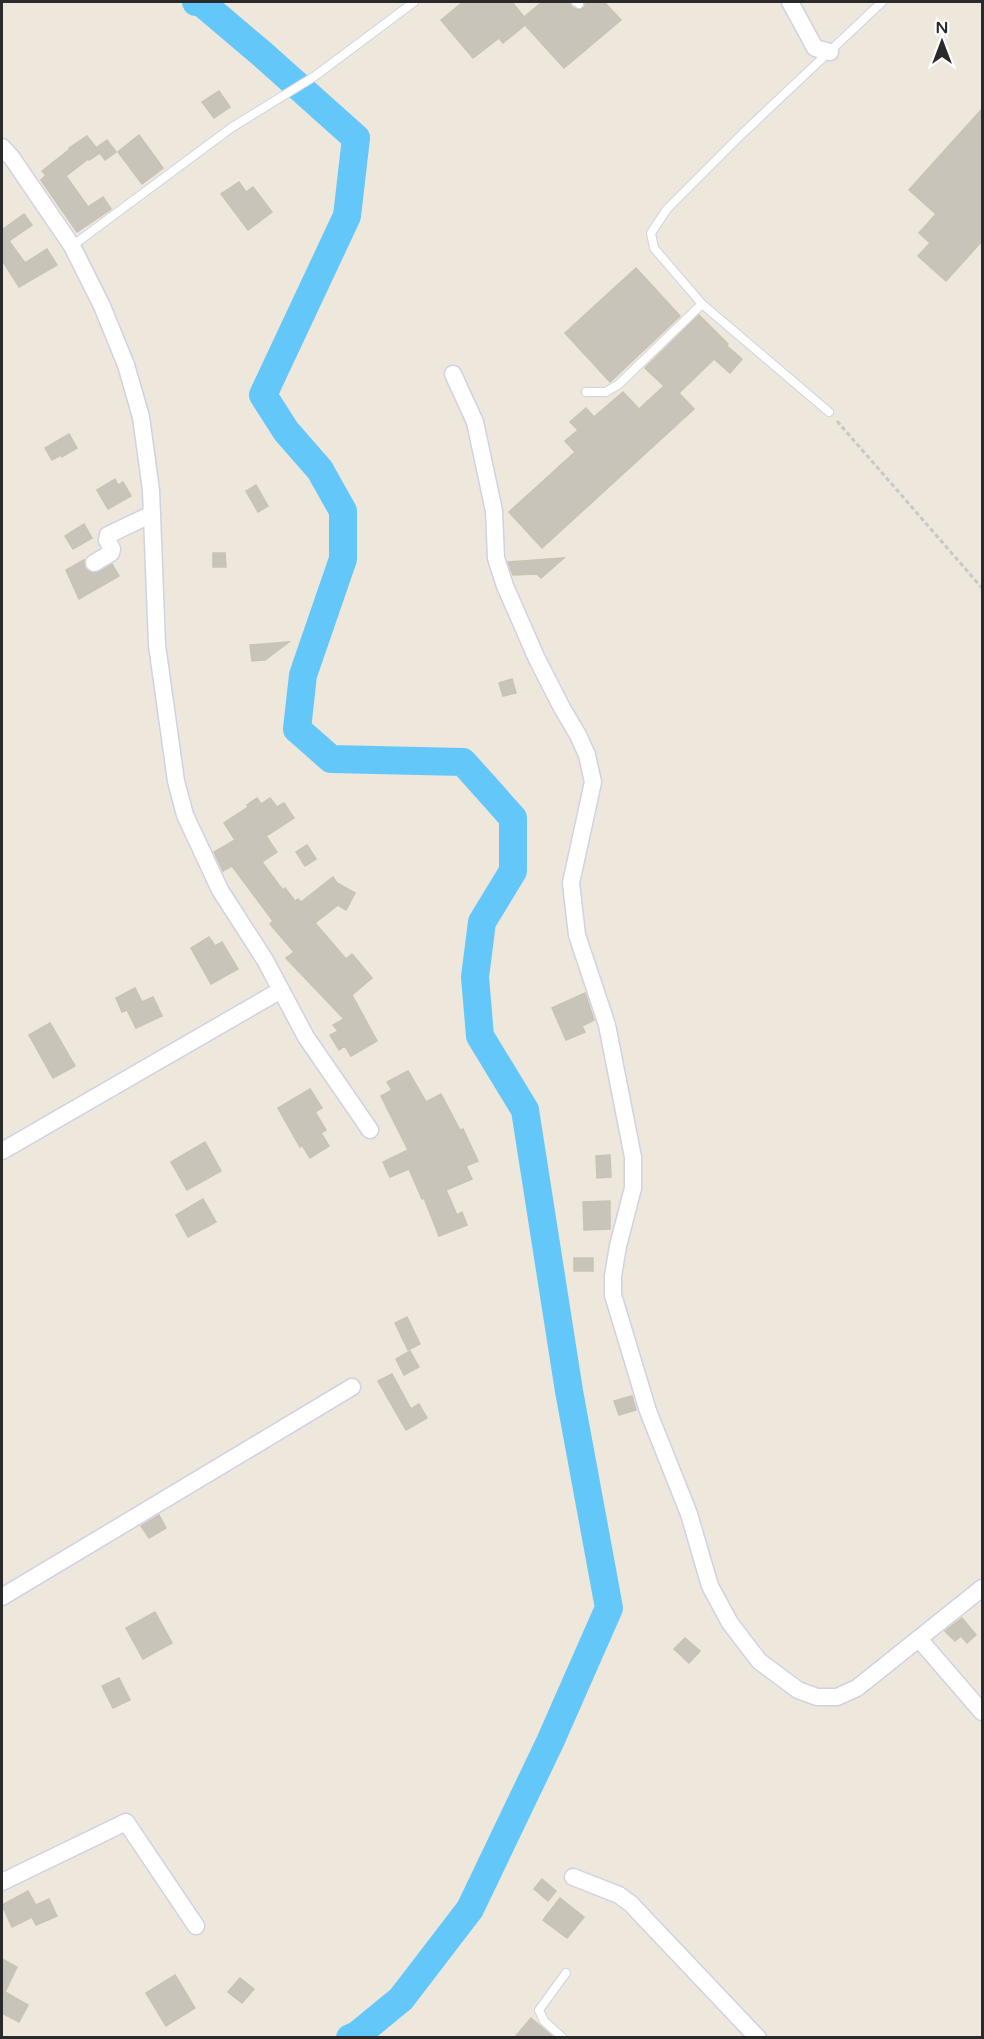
<svg xmlns="http://www.w3.org/2000/svg" width="984" height="2039" viewBox="0 0 984 2039" font-family="'Varela Round',sans-serif">
<style>
.lines{fill:none;stroke-linecap:round;stroke-linejoin:round}
.river{stroke:#64c7fa;stroke-width:28}
.building{fill:#c9c4ba;stroke:#c9c3b4;stroke-width:1.5}
.service-casing{stroke:#d0d2e4;stroke-width:10}
.minor-casing{stroke:#d0d2e4;stroke-width:19}
.path{stroke:#c8c8c8;stroke-width:3;stroke-dasharray:4.5 3;stroke-linecap:butt}
.service{stroke:#fff;stroke-width:8}
.minor{stroke:#fff;stroke-width:16}
</style>
<rect width="100%" height="100%" fill="#eee7db"/>
<g class="lines">
<polyline class="river" points="196,2 202,3 261,53 356,138 347,216 263,395 286,431 320,470 343,511 343,559 303,675 297,729 331,759 463,762 513,818 513,871 482,922 475,977 480,1036 525,1110 569,1391 609,1608 550,1742 470,1909 401,1999 357,2035 350,2038"/>
</g>
<g class="building">
<polygon points="463,2 512,2 524,17 542,2 569,2 572,7 579,10 585,7 585,2 604,2 621,20 564,68 525,25 503,43 499,38 473,58 441,20"/>
<polygon points="219,91 230,107 214,118 202,102"/>
<polygon points="982,109 982,241 946,281 918,256 930,243 919,233 936,214 909,190"/>
<polygon points="139,135 163,168 142,184 118,152"/>
<polygon points="87,136 100,153 89,160 88,159 66,176 88,207 103,197 111,209 77,232 41,180 46,175 42,171 70,149 69,148"/>
<polygon points="107,140 116,152 105,160 96,148"/>
<polygon points="239,182 246,192 253,187 272,212 248,230 221,194"/>
<polygon points="24,214 32,225 9,241 25,263 47,249 57,265 19,287 2,260 2,230"/>
<polygon points="636,268 680,316 610,382 565,333"/>
<polygon points="699,315 728,344 727,346 742,359 730,373 714,359 679,393 694,409 542,548 509,512 575,452 565,441 578,430 570,422 586,408 594,417 623,392 639,409 664,386 645,368"/>
<polygon points="69,434 77,448 62,457 61,455 52,460 45,448"/>
<polygon points="115,479 118,485 123,482 131,496 108,509 97,490"/>
<polygon points="256,485 268,506 258,512 246,491"/>
<polygon points="84,524 92,538 73,549 65,536"/>
<polygon points="213,553 225,553 226,567 213,567"/>
<polygon points="564,558 541,578 537,574 513,575 508,562"/>
<polygon points="84,560 85,568 89,572 99,572 112,564 119,576 79,599 66,570"/>
<polygon points="289,642 265,660 252,661 250,645"/>
<polygon points="512,679 516,693 503,696 499,683"/>
<polygon points="257,798 261,804 270,798 277,807 284,803 294,818 266,836 277,852 262,862 279,885 283,890 285,888 295,901 298,899 301,902 333,877 337,883 355,893 346,910 338,905 315,923 346,959 352,954 372,978 352,995 377,1041 351,1056 345,1046 339,1050 330,1035 338,1031 333,1025 344,1019 286,958 294,952 270,924 273,921 232,866 223,871 214,852 235,840 224,823 248,807 247,805"/>
<polygon points="307,845 316,859 305,866 296,852"/>
<polygon points="209,937 215,946 222,942 238,969 211,984 191,948"/>
<polygon points="135,988 142,1002 153,997 162,1016 136,1028 127,1010 122,1012 116,998"/>
<polygon points="585,993 594,1020 582,1026 585,1032 566,1040 552,1008"/>
<polygon points="50,1023 75,1066 53,1078 29,1035"/>
<polygon points="408,1071 426,1102 441,1094 460,1130 463,1129 478,1161 466,1166 472,1179 446,1190 457,1215 462,1212 467,1225 439,1236 424,1198 422,1199 409,1169 390,1177 383,1162 408,1150 381,1096 392,1090 387,1082"/>
<polygon points="310,1089 322,1108 315,1112 326,1130 321,1133 329,1146 310,1158 302,1145 300,1147 278,1108"/>
<polygon points="205,1142 221,1171 187,1190 171,1162"/>
<polygon points="610,1155 611,1177 597,1178 596,1156"/>
<polygon points="203,1199 216,1222 188,1237 176,1215"/>
<polygon points="610,1201 610,1229 584,1230 583,1202"/>
<rect x="574" y="1258" width="19" height="13"/>
<polygon points="407,1317 420,1344 408,1350 395,1323"/>
<polygon points="410,1351 419,1367 404,1375 396,1359"/>
<polygon points="392,1374 411,1409 419,1404 427,1418 406,1430 378,1381"/>
<polygon points="632,1396 636,1410 619,1415 614,1401"/>
<polygon points="159,1515 166,1528 149,1538 141,1526"/>
<polygon points="155,1612 172,1643 143,1659 126,1628"/>
<polygon points="962,1618 976,1635 967,1643 961,1636 955,1641 945,1631"/>
<polygon points="685,1638 700,1651 689,1663 674,1649"/>
<polygon points="119,1678 130,1700 113,1708 102,1686"/>
<polygon points="542,1879 556,1891 548,1901 534,1889"/>
<polygon points="28,1891 36,1905 49,1899 57,1916 36,1925 32,1917 12,1927 2,1905"/>
<polygon points="560,1898 584,1917 567,1938 543,1920"/>
<polygon points="2,1959 17,1967 5,1992 28,2005 19,2022 2,2013"/>
<polygon points="175,1975 195,2008 166,2026 146,1993"/>
<polygon points="240,1978 254,1989 242,2003 228,1992"/>
<polygon points="531,2018 539,2025 553,2037 515,2037"/>
</g>
<g class="lines">
<defs>
<g id="service">
<polyline points="576,2 579,4"/>
<polyline points="72,246 231,128 315,76 414,2"/>
<polyline points="586,392 606,392 619,384 702,304"/>
<polyline points="829,412 702,304 654,248 651,233 667,209 743,133 882,2"/>
<polyline points="563,2038 544,2021 539,2010 566,1973"/>
</g>
<g id="minor">
<polyline points="790,2 815,48 830,52"/>
<polyline points="2,147 12,158 72,246 102,306 126,365 141,417 151,490 157,645 176,781 185,815 220,890 265,960 306,1037 370,1130"/>
<polyline points="453,374 475,422 494,511 496,558 505,586 537,659 562,708 578,735 587,755 593,782 571,883 577,935 607,1025 633,1157 633,1188 618,1246 613,1276 613,1295 648,1411 689,1514 710,1586 730,1623 759,1661 798,1690 817,1697 837,1697 857,1688 982,1588"/>
<polyline points="94,563 111,553 112,549 107,540 108,535 152,514"/>
<polyline points="2,1151 281,990"/>
<polyline points="2,1597 352,1387"/>
<polyline points="919,1639 982,1712"/>
<polyline points="573,1877 619,1895 631,1904 758,2038"/>
<polyline points="2,1882 126,1822 196,1926"/>
</g>
</defs>
<use href="#service" class="service-casing"/>
<use href="#minor" class="minor-casing"/>
<polyline class="path" points="837,421 982,588"/>
<use href="#service" class="service"/>
<use href="#minor" class="minor"/>
</g>
<rect width="984" height="2039" fill="none" stroke="#2a2a2a" stroke-width="6"/>
<g transform="translate(942 42)" stroke="#ffffff" stroke-width="4.5" paint-order="stroke">
<path d="M0-4.5L10 22L0 15L-10 22Z" fill="#2a2a2a"/>
<text y="-9" font-size="16" font-weight="bold" text-anchor="middle" fill="#2a2a2a">N</text>
</g>
</svg>
